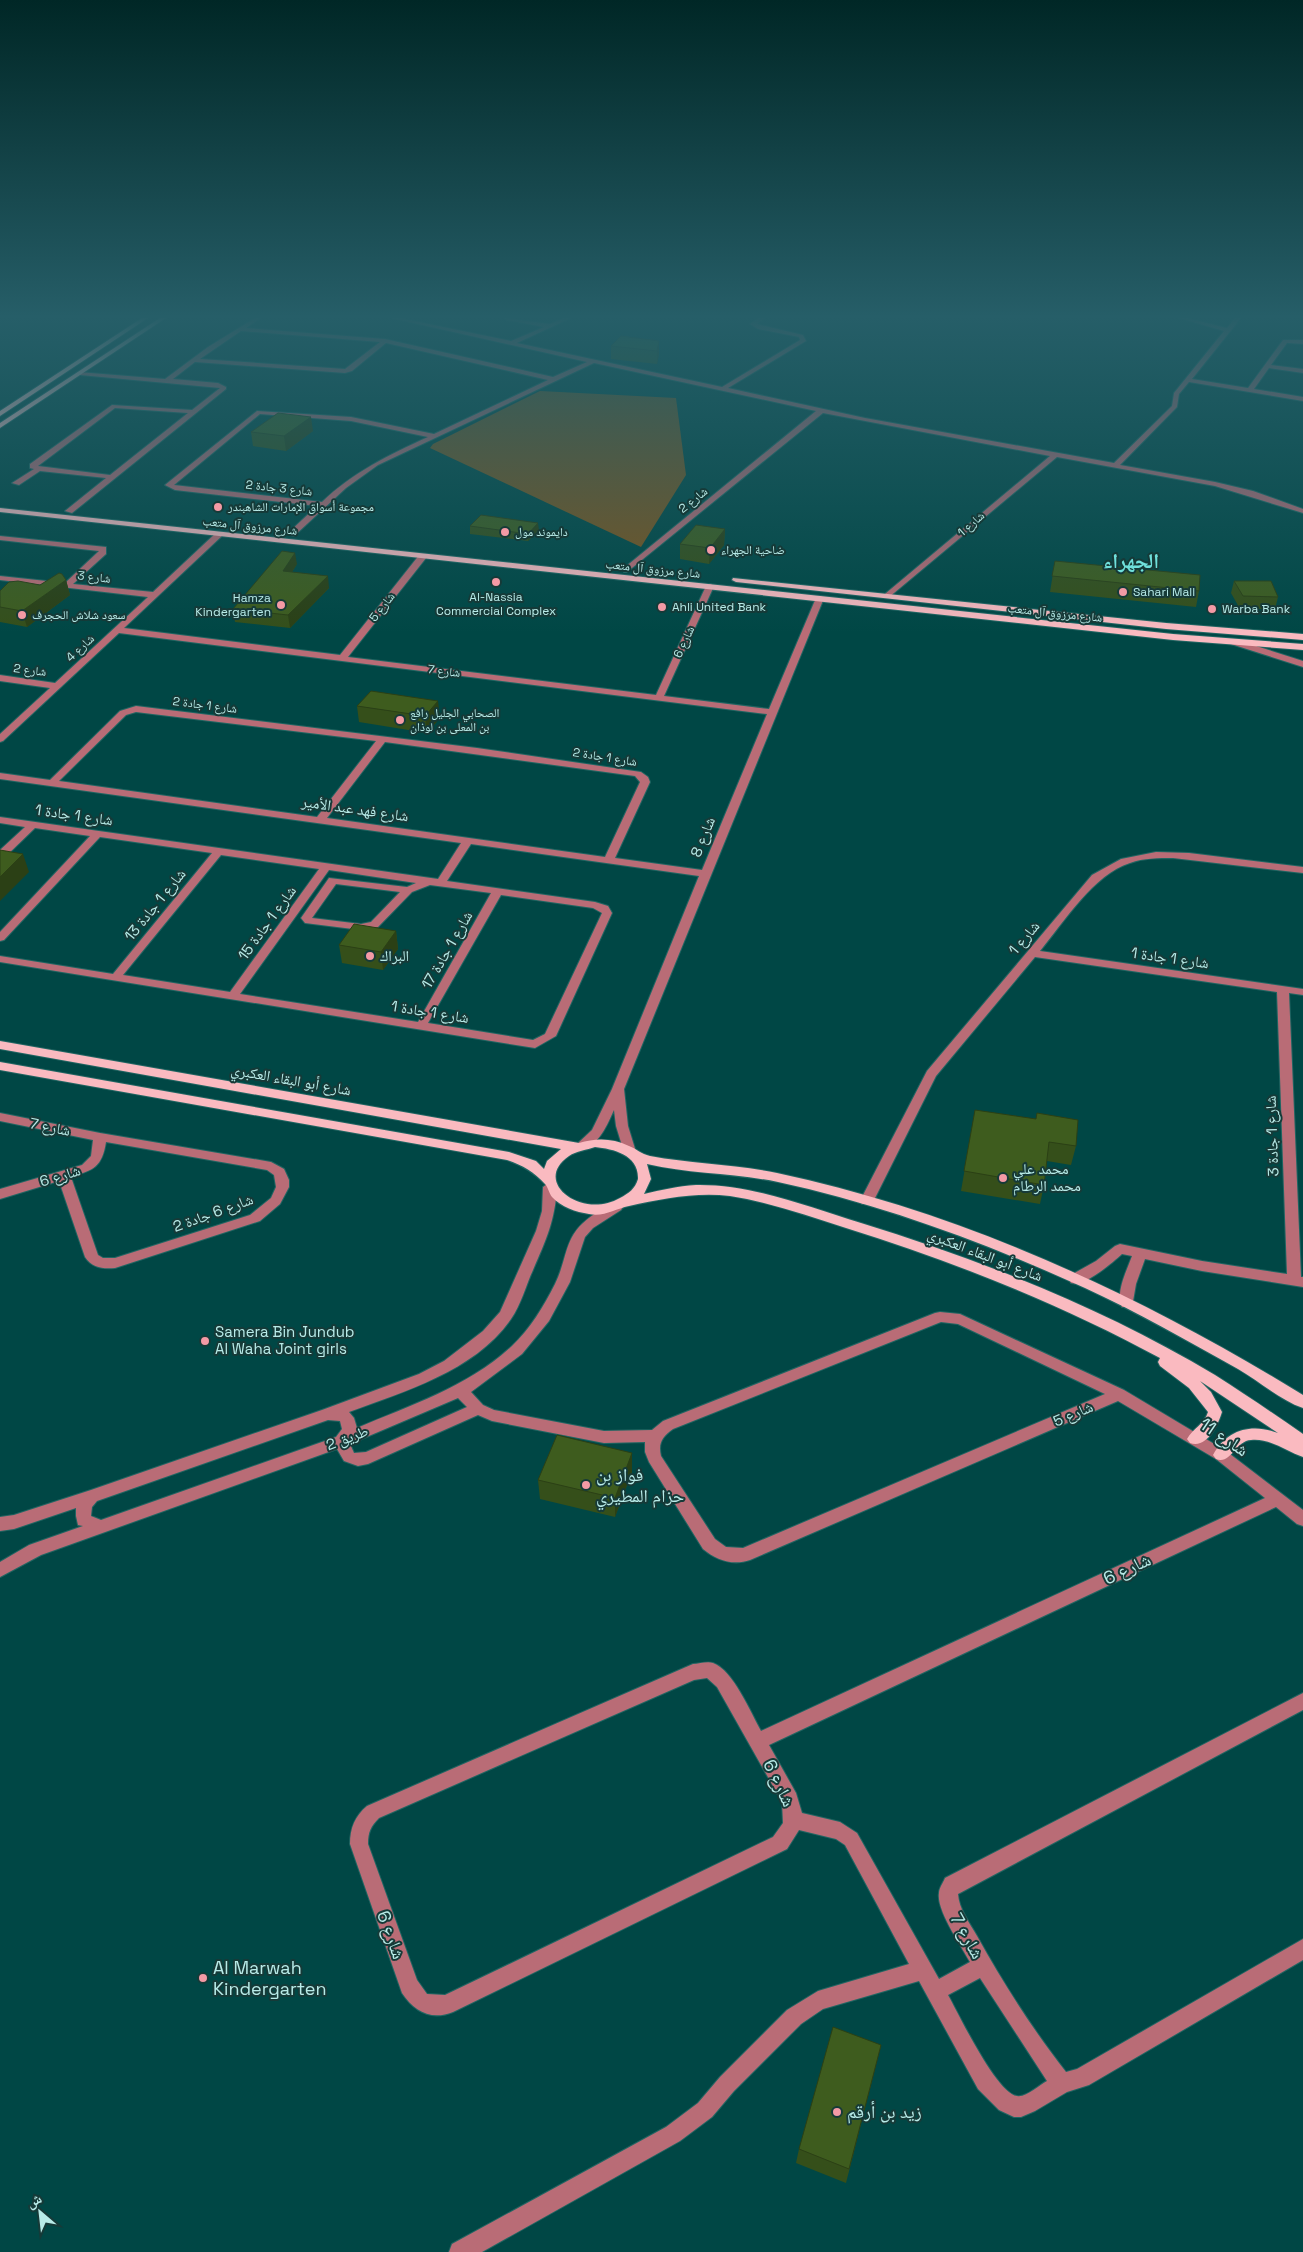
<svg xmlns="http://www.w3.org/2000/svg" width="1303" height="2252" viewBox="0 0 1303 2252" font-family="'Space Grotesk','Noto Naskh Arabic',sans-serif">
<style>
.green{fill:#7c551e}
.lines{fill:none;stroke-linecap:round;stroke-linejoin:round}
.minor-casing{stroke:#216562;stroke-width:2}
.major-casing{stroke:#216562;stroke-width:2}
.minor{fill:#b96c76;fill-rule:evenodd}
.major{fill:#fabac0;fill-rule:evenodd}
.wall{fill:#354f1a}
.shaded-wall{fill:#2b4015}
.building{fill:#3e5c1e;stroke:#2b4015}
.poi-dot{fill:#f49aa5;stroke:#163a38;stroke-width:2}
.labels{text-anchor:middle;stroke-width:4;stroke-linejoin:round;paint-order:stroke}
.far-street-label{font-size:12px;fill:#b8ebe8;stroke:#163a38}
.far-poi-label{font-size:12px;fill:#b8ebe8;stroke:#163a38;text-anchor:start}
.street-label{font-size:15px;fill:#b8ebe8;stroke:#163a38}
.poi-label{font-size:15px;fill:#b8ebe8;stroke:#163a38;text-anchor:start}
.near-street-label{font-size:18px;fill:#b8ebe8;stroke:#163a38}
.near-poi-label{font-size:18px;fill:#b8ebe8;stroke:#163a38;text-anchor:start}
.far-town-label{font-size:21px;font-weight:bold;fill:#6fe0db;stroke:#163a38}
</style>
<rect width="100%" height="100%" fill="#004745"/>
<polygon class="green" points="540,391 676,398 686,475 641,547 430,448 433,444"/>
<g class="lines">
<defs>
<g id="minor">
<path d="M255,318H261L246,328L385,339L553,377L587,362L391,318H400L511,341L544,327L507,320L504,318L550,324L564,318H571L517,343L722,387L800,340L799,337L758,329L750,324L758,318H764L757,324L803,335L806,341L728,388L865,418L1114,463L1172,406L1174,393L1224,331L1179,318H1187L1227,328L1235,318H1241L1192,379L1248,388L1283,340H1303V344L1287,343L1271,365L1303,369V373L1269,368L1254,389L1303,397V401L1189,382L1179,394L1177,407L1120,465L1215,482L1253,491L1303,509V513L1215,486L1057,457L888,598H885V594L1050,456L823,413L627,572H624V568L816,411L594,363L378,465L346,488L294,536L287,534L317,506L175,490L165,485L257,411L351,417L434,434L548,380L386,343L352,371L345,373L195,362L173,379L218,383L226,387V389L72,513L65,511L106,478L40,471L19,485L12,483L34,469L30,468V464L112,405L192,410L220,388L80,375L78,372L165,379L208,347ZM241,331L380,342L345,369L200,359ZM115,408L188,413L110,475L38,466ZM260,414L351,421L428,437C389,455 353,472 322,502L174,485Z"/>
<path d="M217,532L224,534L124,628L340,655L420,554H423L427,556L426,558L348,657L656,695L706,586L710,584L714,586L664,696L769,709L816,598L820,596L824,598L624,1089L628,1126L636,1152L634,1155H626L624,1152L616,1126L614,1110C607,1125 600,1144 582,1149L576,1145L592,1130L612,1089L699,876L471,844L447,881L595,902L608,906L612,913L556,1036L535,1048L0,962V956L113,974L212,853L100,837L4,940L0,941V932L90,836L35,828L4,858L0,859V850L25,827L0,823V817L438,879L461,843L0,779V773L50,780L120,711L136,706L477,748L641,772L648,777L650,782L615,858L702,870L767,714L119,633L3,741L0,742V734L50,688L0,681V675L55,683L148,597L0,580V576L65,583L99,551L0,540V536L106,547V554L73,584L153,592ZM136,712L376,741L317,817L59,781L126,715ZM385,742L635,776L640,782L605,857L327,818ZM221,855L319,869L230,992L123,975ZM329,870L416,883L407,887L329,878L301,918L305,923L361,930L378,927L412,892L430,885L491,893L418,1022L240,994ZM336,884L400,892L371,922L361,924L312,918ZM501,895L593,908L602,913L545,1034L533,1040L428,1023Z"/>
<polygon points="1234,639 1303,661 1303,667 1231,644 1230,642"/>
<path d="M1156,852L1189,853L1303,867V873L1173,858C1158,858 1144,858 1130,863C1094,874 1064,922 1040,951L1303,989V995L1289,993L1301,1277H1303V1287L1202,1271L1145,1259L1136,1284L1132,1307H1122C1115,1293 1127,1270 1132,1256L1122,1254C1112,1263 1085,1287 1071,1283L1069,1279L1071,1275L1096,1261L1115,1246L1120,1244L1202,1261L1287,1274L1277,992L1035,957L936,1076L872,1204H862L860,1201L927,1071L1092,875L1121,859Z"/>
<path d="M0,1113L100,1133L271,1162L284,1169L289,1180V1187L280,1204L260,1221L115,1268C103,1269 92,1268 85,1257L59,1181L0,1199V1189L82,1165L91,1156L93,1140L0,1121ZM106,1142L267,1170L274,1175L276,1187L271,1198L250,1215L115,1258H103L98,1255L71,1177C94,1170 102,1167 106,1142Z"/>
<path d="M550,1182L557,1187C555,1221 546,1240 533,1270C526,1285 521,1305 511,1319C475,1371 405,1391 349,1412L354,1418L357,1428C411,1405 468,1387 512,1346C530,1329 544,1306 555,1284C570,1253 562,1235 596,1213C602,1209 609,1204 616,1202L621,1204L623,1207L621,1210L593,1228L585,1237L570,1282L549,1321L522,1354L471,1392L483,1405L494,1410L604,1431L652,1430L663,1421L935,1313L940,1312L960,1314L1124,1390L1226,1451L1303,1510V1526L1297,1524L1276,1507L769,1745L796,1793L802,1813L840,1822L857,1833L939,1979L970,1962C962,1947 936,1910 939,1893C939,1888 943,1883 945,1878L1303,1693V1710L958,1894C959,1909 969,1922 977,1936C1003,1983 1033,2030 1066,2072L1077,2069L1303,1939V1960L1089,2085L1067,2092L1035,2111L1021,2117H1014L999,2110L978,2089L919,1981L823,2009L801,2024L734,2091L712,2117L680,2141L482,2252H449L452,2244L666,2127L698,2103L720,2077L787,2010L818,1991L909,1964L845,1845L836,1839L799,1830L787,1849L453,2012C431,2021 414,2011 402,1993L350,1844C350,1828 355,1816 367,1806L693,1664C699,1664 707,1661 713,1663C733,1670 751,1713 761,1731L1265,1498L1216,1459L1118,1401L750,1560C733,1566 716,1560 703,1549L649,1462L645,1452V1442L604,1443L492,1421L478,1415L368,1464L358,1466L344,1461L337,1449L41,1555L0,1577V1562L29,1545L83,1526L78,1525L76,1516V1508L14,1529L0,1531V1517L14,1515L91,1490L322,1410L419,1374L444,1361L483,1331L500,1312L536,1231L542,1211L543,1187ZM941,1322L958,1324L1105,1394L743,1548L726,1547L715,1539L661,1456C658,1443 662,1437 673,1429ZM458,1398L467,1407L366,1452L354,1453L350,1444ZM328,1420L340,1421L342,1429L336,1437L101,1520L91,1516L92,1507L97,1501ZM707,1678L717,1687L782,1802L783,1823L773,1837L445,1995L427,1994L417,1980L368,1844C368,1832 371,1826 379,1818L694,1680ZM980,1978L1047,2081C1039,2085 1026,2098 1017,2096C997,2094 959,2015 948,1995Z"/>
</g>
<g id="major">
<polygon points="142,318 148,318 0,416 0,411"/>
<polygon points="160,318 166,318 0,428 0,423"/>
<polygon points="0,508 1173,634 1303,644 1303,650 1173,640 0,512"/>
<polygon points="733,578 1166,623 1303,634 1303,640 1166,629 736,582 732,580"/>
<path d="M0,1041L579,1143C596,1138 612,1138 629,1146C637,1149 641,1154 650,1156C692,1164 735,1164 777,1173C965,1213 1140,1295 1303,1395V1408C1280,1400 1259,1381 1238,1369C1188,1341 1137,1312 1085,1288C986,1243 884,1205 778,1182C735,1173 690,1174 647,1164L651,1179L644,1194C661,1190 678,1186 696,1185C752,1184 808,1207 861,1223C984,1261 1105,1309 1215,1375C1245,1394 1274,1414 1303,1434V1457C1286,1451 1270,1438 1251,1440C1235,1441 1231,1465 1216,1459L1213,1455C1227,1429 1252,1423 1278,1433L1200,1381L1211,1392L1222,1412C1218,1425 1207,1449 1190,1443L1187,1439C1193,1428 1204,1425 1208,1412L1189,1388L1160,1366L1158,1362L1160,1358C1060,1304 955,1262 846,1228C808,1216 769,1202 730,1196C695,1192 662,1199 629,1206C615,1209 604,1217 589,1214C576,1212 561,1207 552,1197C549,1193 548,1187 545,1184C534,1172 522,1165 507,1160L0,1070V1062L509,1152L536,1161L544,1169L547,1161L561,1149L0,1049ZM595,1147C614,1149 639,1155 638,1179C635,1189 629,1193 620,1198C582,1220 531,1182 569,1156C576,1151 587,1150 595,1147Z"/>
</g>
</defs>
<use href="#minor" class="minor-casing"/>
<use href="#major" class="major-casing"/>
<use href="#minor" class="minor"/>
<use href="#major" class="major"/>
</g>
<g class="wall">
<polygon points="659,341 659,354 657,364 611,359 611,346"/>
<polygon points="313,431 286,451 253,446 251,432"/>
<polygon points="470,526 539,530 528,541 470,534"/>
<polygon points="725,529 724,545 709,564 680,559 680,544"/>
<polygon points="1055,561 1199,591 1196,607 1050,592"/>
<polygon points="297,564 292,572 329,588 290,628 235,622 233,609"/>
<polygon points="66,580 70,595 27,627 0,622 0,591 40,585"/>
<polygon points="1234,581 1278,597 1275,609 1240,609 1231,593"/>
<polygon points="357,706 440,718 427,733 359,722"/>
<polygon points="396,931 398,949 383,970 342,963 339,945"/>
<polygon points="975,1110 1076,1146 1071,1165 1047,1161 1044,1185 1040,1204 961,1191"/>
<polygon points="632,1472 615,1517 540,1499 538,1480"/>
<polygon points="881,2045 846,2183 796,2163 799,2149"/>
</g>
<g class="shaded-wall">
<polygon points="659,341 659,354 657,364 657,351"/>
<polygon points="311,417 313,431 286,451 284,436"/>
<polygon points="538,523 539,530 528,541 528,534"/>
<polygon points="725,529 724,545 709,564 710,548"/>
<polygon points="295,553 297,564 285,583 283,571"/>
<polygon points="328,576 329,588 290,628 288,615"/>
<polygon points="66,580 70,595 27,627 22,611"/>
<polygon points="438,701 440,718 427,733 425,716"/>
<polygon points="23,854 29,872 0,901 0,877"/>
<polygon points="396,931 398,949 383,970 381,952"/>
<polygon points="632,1453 632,1472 615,1517 615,1498"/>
</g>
<g class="building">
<polygon points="621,336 659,341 657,351 611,346"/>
<polygon points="278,413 311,417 284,436 251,432"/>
<polygon points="481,515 538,523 528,534 470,526"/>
<polygon points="696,525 725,529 710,548 680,544"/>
<polygon points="282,551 295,553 283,571 328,576 288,615 233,609"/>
<polygon points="1055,561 1200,575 1199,591 1052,576"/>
<polygon points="59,573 62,574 66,580 22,611 0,607 0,591 9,582 18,581 40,585"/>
<polygon points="1234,581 1271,581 1278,597 1243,596"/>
<polygon points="371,691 438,701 425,716 357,706"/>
<polygon points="0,850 23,854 0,877"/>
<polygon points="354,924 396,931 381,952 339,945"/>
<polygon points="975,1110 1036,1119 1037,1113 1078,1120 1076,1146 1049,1142 1044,1185 964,1171"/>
<polygon points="557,1435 632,1453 615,1498 538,1480"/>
<polygon points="833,2027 881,2045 849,2169 799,2149"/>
</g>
<linearGradient id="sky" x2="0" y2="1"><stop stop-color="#002726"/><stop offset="0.5" stop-color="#265e68"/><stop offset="1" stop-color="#265e68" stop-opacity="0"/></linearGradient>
<rect width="1303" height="633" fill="url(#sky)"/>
<g class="poi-dot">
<circle cx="218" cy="507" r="5"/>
<circle cx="505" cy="532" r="5"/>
<circle cx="711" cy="550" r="5"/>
<circle cx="496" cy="582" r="5"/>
<circle cx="1123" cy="592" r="5"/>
<circle cx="281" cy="605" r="5"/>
<circle cx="662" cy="607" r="5"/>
<circle cx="1212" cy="609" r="5"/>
<circle cx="22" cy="615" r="5"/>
<circle cx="400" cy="720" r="5"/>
<circle cx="370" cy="956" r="5"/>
<circle cx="1003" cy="1178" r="5"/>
<circle cx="205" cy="1341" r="5"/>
<circle cx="586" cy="1485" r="5"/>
<circle cx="203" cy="1978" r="5"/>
<circle cx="837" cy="2112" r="5"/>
</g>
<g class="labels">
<g class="far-street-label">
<text transform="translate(279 488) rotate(6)" y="4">شارع 3 جادة 2</text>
<text transform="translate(693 500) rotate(-39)" y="4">شارع 2</text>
<text transform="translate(971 524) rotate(-41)" y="4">شارع 1</text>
<text transform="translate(250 526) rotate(6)" y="4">شارع مرزوق آل متعب</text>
<text transform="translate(653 569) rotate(6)" y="4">شارع مرزوق آل متعب</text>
<text transform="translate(94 577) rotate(6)" y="4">شارع 3</text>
<text transform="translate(382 607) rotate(-52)" y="4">شارع 5</text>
<text transform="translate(1055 613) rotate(6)" y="4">شارع مرزوق آل متعب</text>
<text transform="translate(684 642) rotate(-65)" y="4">شارع 6</text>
<text transform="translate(80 648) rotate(-43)" y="4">شارع 4</text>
<text transform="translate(30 670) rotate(7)" y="4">شارع 2</text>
<text transform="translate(444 671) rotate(7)" y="4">شارع 7</text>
<text transform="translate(205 705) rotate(7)" y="4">شارع 1 جادة 2</text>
<text transform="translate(605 757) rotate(9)" y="4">شارع 1 جادة 2</text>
</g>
<g class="far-poi-label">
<text x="228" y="511">مجموعة أسواق الإمارات الشاهبندر</text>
<text x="515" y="536">دايموند مول</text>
<text x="721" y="554">ضاحية الجهراء</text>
<text x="1133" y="596">Sahari Mall</text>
<text x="496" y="601" text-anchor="middle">Al-Nassia<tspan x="496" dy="14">Commercial Complex</tspan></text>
<text x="271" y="602" text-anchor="end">Hamza<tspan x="271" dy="14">Kindergarten</tspan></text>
<text x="672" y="611">Ahli United Bank</text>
<text x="1222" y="613">Warba Bank</text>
<text x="32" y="619">سعود شلاش الحجرف</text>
<text x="410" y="717">الصحابي الجليل رافع<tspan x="410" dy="14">بن المعلى بن لوذان</tspan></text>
</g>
<g class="street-label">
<text transform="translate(355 809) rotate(8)" y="5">شارع فهد عبد الأمير</text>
<text transform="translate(74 815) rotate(8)" y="5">شارع 1 جادة 1</text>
<text transform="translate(703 837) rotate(-68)" y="5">شارع 8</text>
<text transform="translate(155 905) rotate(-51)" y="5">شارع 1 جادة 13</text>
<text transform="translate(267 923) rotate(-54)" y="5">شارع 1 جادة 15</text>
<text transform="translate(1024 938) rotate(-50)" y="5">شارع 1</text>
<text transform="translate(447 950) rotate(-60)" y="5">شارع 1 جادة 17</text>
<text transform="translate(1170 958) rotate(8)" y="5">شارع 1 جادة 1</text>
<text transform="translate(430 1012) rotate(9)" y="5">شارع 1 جادة 1</text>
<text transform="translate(291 1080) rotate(10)" y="5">شارع أبو البقاء العكبري</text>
<text transform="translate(50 1127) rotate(11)" y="5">شارع 7</text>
<text transform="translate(1272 1136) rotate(-92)" y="5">شارع 1 جادة 3</text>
<text transform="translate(60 1176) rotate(-17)" y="5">شارع 6</text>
<text transform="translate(213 1213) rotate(-20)" y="5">شارع 6 جادة 2</text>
<text transform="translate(985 1255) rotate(21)" y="5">شارع أبو البقاء العكبري</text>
<text transform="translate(1073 1414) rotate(-23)" y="5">شارع 5</text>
<text transform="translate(347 1438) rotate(-21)" y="5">طريق 2</text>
</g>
<g class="poi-label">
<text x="380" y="961">البراك</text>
<text x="1013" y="1174">محمد علي<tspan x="1013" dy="17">محمد الرطام</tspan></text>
<text x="215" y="1337">Samera Bin Jundub<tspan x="215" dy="17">Al Waha Joint girls</tspan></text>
</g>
<g class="near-street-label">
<text transform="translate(1224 1437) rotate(34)" y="6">شارع 11</text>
<text transform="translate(1127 1569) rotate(-25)" y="6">شارع 6</text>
<text transform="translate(779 1783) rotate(64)" y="6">شارع 6</text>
<text transform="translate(391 1935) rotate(70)" y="6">شارع 6</text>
<text transform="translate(967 1936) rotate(61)" y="6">شارع 7</text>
</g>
<g class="near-poi-label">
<text x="596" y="1481">فواز بن<tspan x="596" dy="21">حزام المطيري</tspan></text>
<text x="213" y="1974">Al Marwah<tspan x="213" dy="21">Kindergarten</tspan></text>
<text x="847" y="2118">زيد بن أرقم</text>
</g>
<g class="far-town-label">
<text x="1131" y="568">الجهراء</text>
</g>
</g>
<g transform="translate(40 2212) rotate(332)" stroke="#163a38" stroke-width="4" paint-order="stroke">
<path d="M0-4L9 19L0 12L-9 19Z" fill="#b8ebe8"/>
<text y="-8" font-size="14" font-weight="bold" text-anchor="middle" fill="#b8ebe8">ش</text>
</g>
</svg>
